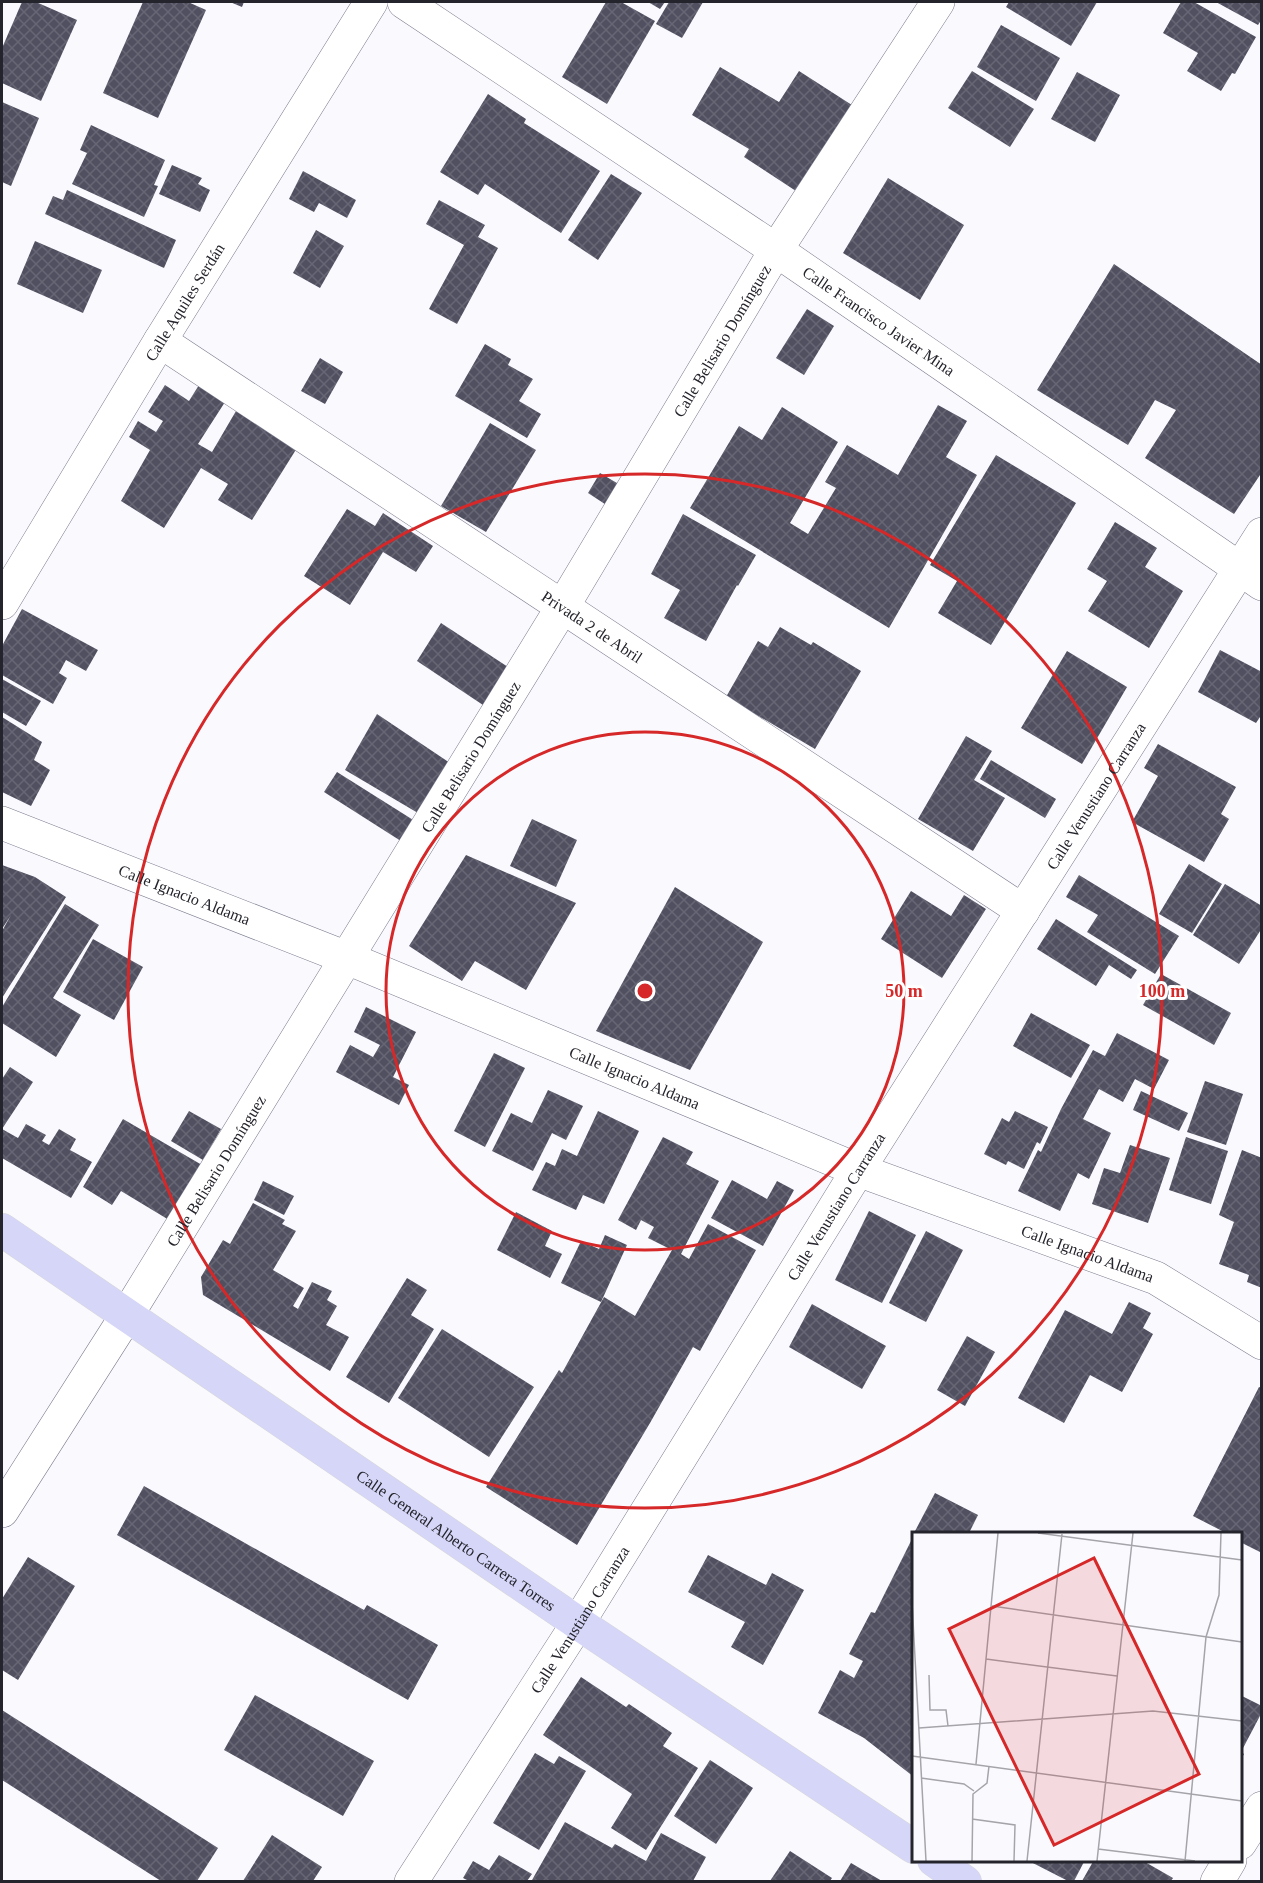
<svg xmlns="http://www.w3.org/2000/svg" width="1263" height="1883" viewBox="0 0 1263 1883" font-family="'Times New Roman',serif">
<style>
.building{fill:url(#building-cross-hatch)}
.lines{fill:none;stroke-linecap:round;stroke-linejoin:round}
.minor-casing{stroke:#7c7d8f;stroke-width:34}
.major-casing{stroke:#d8d8d9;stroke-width:34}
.minor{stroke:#fff;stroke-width:33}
.major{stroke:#d6d6f8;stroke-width:33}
.ring{fill:none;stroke:#d62828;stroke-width:3}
.labels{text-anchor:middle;stroke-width:6;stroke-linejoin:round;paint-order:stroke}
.street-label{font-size:16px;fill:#24242c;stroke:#fff}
.inset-road{fill:none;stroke:#a4a4aa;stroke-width:1.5}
.view{fill:#d62828;fill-opacity:0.15;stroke:#d62828;stroke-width:3}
.inset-edge{fill:none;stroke:#24242c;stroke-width:3}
.centre{fill:#d62828;stroke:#fff;stroke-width:3}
.ring-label{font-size:18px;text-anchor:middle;font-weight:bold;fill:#d62828;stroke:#fff;stroke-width:6;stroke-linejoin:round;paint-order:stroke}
</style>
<defs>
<pattern id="building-cross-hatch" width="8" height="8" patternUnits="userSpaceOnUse" patternTransform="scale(1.5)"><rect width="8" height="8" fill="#505061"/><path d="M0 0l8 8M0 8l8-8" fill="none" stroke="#666674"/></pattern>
</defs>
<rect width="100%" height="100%" fill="#fafafe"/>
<g class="building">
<polygon points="22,2 36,2 77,20 41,101 2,83 2,48"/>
<polygon points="143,2 188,2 206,10 158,118 103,93"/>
<polygon points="230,2 244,2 242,7"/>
<polygon points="606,2 621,2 655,21 607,104 562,77"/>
<polygon points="648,2 665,2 660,9"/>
<polygon points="669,2 703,2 682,38 656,24"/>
<polygon points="1009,2 1097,2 1071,46 1006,7"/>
<polygon points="1181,2 1194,2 1256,37 1235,74 1232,73 1221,91 1187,71 1198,53 1163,33"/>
<polygon points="1216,2 1262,2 1262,19 1258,25"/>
<polygon points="1001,25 1060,58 1036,101 977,67"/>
<polygon points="720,67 779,102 799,71 855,107 799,193 744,157 749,149 692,115"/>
<polygon points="972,71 1034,109 1010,147 948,108"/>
<polygon points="1077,72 1120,95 1095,142 1051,119"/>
<polygon points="488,94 526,119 524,123 600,171 561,233 485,184 478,195 440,172"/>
<polygon points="2,102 39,118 11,186 2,182"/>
<polygon points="91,125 165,160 154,185 158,186 144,217 72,184 87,153 80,150"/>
<polygon points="172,165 202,178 198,184 210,190 200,212 159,194"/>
<polygon points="303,171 356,200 347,218 319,203 314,212 289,199"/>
<polygon points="611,174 642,193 598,260 568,240"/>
<polygon points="888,178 964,225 920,300 843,253"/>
<polygon points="67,190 176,240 164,268 45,214 53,196 63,200"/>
<polygon points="439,200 485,225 478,237 498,248 457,324 429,309 464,245 426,224"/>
<polygon points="316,230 344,246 320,288 293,273"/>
<polygon points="35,241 102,270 83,313 17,284"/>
<polygon points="1114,264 1262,365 1262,472 1234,514 1145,458 1176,410 1155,400 1128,445 1037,390"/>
<polygon points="807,309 834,326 804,375 776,358"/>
<polygon points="485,344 511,359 508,365 533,379 519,401 541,414 527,438 455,396"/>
<polygon points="320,358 343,372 325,404 301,391"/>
<polygon points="165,385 189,401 199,385 225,402 198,444 212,452 236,411 297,448 252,520 218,500 228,484 201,468 164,528 121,501 150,450 129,437 138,421 156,432 163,421 148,412"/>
<polygon points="938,405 967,421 946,457 977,475 889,628 690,508 739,426 762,440 782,407 838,442 790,523 808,534 836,488 825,482 847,445 898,475"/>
<polygon points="490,423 536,450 486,532 441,506"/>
<polygon points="996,455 1076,503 991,645 938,613 957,581 930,565"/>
<polygon points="600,473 627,489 614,510 588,493"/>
<polygon points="347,509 375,526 383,513 433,546 416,572 383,552 350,605 304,576"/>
<polygon points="683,514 756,555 738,586 737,585 706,641 664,618 680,590 651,574"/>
<polygon points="1115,522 1157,548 1145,567 1183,591 1149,648 1088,611 1107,581 1087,569"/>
<polygon points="22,609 98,650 86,671 66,660 59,673 67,678 53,704 2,675 2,646"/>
<polygon points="441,623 508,667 483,705 417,661"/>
<polygon points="780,627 811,645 813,642 861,671 815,749 726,697 758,641 768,647"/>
<polygon points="1220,650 1262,672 1262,714 1256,723 1198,692"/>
<polygon points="1067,651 1127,687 1082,764 1021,728"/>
<polygon points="2,679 41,701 26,726 2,712"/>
<polygon points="377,714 453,765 423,816 345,770"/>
<polygon points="2,717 42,742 34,760 50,770 31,806 2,792"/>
<polygon points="966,736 992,751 974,780 1005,798 973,851 918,819"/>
<polygon points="1158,744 1236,787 1221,814 1229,819 1204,862 1132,822 1158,776 1144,768"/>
<polygon points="991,760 1056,799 1045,818 980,779"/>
<polygon points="337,772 418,823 404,843 324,792"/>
<polygon points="532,819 577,840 556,887 510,866"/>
<polygon points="466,855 576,903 526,990 475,961 462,981 409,946"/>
<polygon points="1189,864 1222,884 1192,933 1159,914"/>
<polygon points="2,865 35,877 66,897 2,998 2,931 11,915 2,929"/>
<polygon points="1079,875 1179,936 1155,974 1087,932 1098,915 1066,897"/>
<polygon points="1225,884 1262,906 1262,928 1239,964 1193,935"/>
<polygon points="675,887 763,942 690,1070 596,1031"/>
<polygon points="911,891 951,916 964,895 986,909 942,978 881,939"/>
<polygon points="65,904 99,925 53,998 81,1015 56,1057 2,1023 2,1007"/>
<polygon points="1056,919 1137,970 1131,979 1109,965 1096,986 1037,949"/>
<polygon points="93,939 143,967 114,1020 63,992"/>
<polygon points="1161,974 1231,1013 1214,1045 1143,1005"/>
<polygon points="366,1007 416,1032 393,1077 409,1085 399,1105 336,1072 350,1045 373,1057 380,1045 354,1032"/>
<polygon points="1031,1013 1090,1045 1071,1078 1013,1046"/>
<polygon points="1117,1033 1169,1060 1154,1089 1135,1079 1123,1102 1099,1089 1083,1119 1111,1133 1089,1179 1078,1173 1060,1211 1018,1191 1038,1150 1041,1152 1061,1109 1093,1050 1105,1056"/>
<polygon points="494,1053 525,1068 485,1147 454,1131"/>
<polygon points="10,1067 33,1082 2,1129 18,1138 26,1124 46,1135 42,1141 49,1145 59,1129 76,1139 70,1150 92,1162 71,1198 2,1158 2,1079"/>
<polygon points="1205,1081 1243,1094 1226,1145 1187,1132"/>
<polygon points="548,1090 583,1106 566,1140 552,1133 533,1171 492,1151 511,1113 532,1123"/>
<polygon points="1141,1091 1188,1113 1179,1131 1133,1110"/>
<polygon points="189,1111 221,1129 203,1160 171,1141"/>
<polygon points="598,1111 639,1131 604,1204 583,1195 576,1210 532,1190 546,1162 555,1166 562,1149 577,1156"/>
<polygon points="1015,1111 1048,1127 1040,1144 1037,1142 1024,1169 1008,1161 1006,1165 984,1154 1002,1118 1009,1122"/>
<polygon points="123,1119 202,1165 169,1220 121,1191 112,1205 83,1187"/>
<polygon points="663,1137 693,1152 686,1164 719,1181 681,1254 689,1259 708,1224 756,1250 700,1351 693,1347 650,1423 577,1545 486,1487 559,1370 562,1373 604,1297 635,1316 672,1250 648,1238 654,1227 641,1220 636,1230 618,1220"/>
<polygon points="1186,1137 1228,1151 1211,1204 1169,1190"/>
<polygon points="1130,1145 1170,1158 1148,1223 1092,1204 1104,1168 1120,1173"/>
<polygon points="1242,1150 1262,1158 1262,1227 1260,1231 1262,1232 1262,1288 1247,1282 1249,1275 1219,1264 1234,1222 1219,1215"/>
<polygon points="732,1180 767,1199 777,1181 794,1190 763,1246 711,1218"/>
<polygon points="263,1181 294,1196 284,1215 254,1200"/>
<polygon points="253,1203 285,1220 282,1224 296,1231 273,1270 304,1288 293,1306 298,1309 312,1282 332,1291 327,1300 337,1306 326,1325 349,1337 330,1371 203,1295 201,1277 223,1240 230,1244"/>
<polygon points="869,1211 916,1235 882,1303 835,1280"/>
<polygon points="516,1212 552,1231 545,1246 562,1254 550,1278 497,1250"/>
<polygon points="926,1231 963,1250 926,1322 889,1303"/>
<polygon points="605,1235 627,1245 601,1302 561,1283 581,1241 599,1249"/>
<polygon points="407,1278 427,1290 411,1315 434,1329 389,1403 346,1377"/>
<polygon points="1129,1302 1151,1313 1143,1328 1153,1334 1122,1392 1090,1375 1064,1423 1018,1398 1065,1310 1112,1334"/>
<polygon points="812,1304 886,1346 862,1389 789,1347"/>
<polygon points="442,1329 534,1387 489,1457 398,1398"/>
<polygon points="967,1336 995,1352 965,1406 937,1390"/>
<polygon points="1259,1387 1262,1388 1262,1553 1240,1542 1240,1533 1226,1533 1193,1516"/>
<polygon points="144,1486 364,1610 367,1605 438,1645 408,1700 117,1535"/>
<polygon points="935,1493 978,1515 969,1533 914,1533"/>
<polygon points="914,1535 914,1777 864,1738 818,1713 840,1670 854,1678 863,1661 849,1654 871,1612 875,1613"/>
<polygon points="708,1555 766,1585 772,1573 804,1590 763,1665 731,1647 745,1622 688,1592"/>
<polygon points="28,1557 75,1586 18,1680 2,1670 2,1599"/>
<polygon points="581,1677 626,1707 629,1704 672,1733 663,1746 698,1768 646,1850 611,1828 632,1794 543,1735"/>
<polygon points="255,1695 374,1761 343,1816 224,1750"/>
<polygon points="1240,1695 1262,1706 1262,1712 1241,1752 1244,1754 1240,1761"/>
<polygon points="2,1710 218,1848 197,1881 161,1881 2,1780"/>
<polygon points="535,1753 554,1764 559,1756 586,1771 539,1850 493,1823"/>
<polygon points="710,1760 753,1788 716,1844 674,1816"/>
<polygon points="565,1822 612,1848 615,1844 646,1861 661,1833 706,1857 693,1881 534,1881 532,1880"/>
<polygon points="272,1835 322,1867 313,1881 243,1881"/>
<polygon points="790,1851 832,1878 830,1881 770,1881"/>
<polygon points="499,1855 532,1874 527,1881 469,1881 463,1878 473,1861 489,1870"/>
<polygon points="1027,1860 1085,1860 1074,1881 1068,1881"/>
<polygon points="1094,1860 1146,1860 1145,1862 1173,1878 1171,1881 1082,1881"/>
<polygon points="851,1863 882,1881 840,1881"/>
</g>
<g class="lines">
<defs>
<g id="minor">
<path id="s1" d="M404,2L776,250L1262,584"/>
<path id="s2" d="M160,341L1023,911"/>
<path id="s3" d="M2,603L160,341L371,2"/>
<path id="s4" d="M2,823L347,958L858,1170L1156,1278L1262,1343"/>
<path id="s5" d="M2,1511L127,1315L563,606L776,250L938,2"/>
<polyline points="1240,1843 1262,1808"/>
<path id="s6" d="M411,1882L578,1623L858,1170L1262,534"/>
<polyline points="1217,1882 1230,1860"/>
</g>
<g id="major">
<path id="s7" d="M2,1230L578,1623L914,1847"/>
<polyline points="934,1860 965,1882"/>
</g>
</defs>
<use href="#minor" class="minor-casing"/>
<use href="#major" class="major-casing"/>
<use href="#minor" class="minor"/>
<use href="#major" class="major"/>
</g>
<g class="ring">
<circle cx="645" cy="991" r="259"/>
<circle cx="645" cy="991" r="517"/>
</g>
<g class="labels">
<g class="street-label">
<text dy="6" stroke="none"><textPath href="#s3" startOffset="352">Calle Aquiles Serdán</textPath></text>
<text dy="6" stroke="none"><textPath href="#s1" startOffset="572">Calle Francisco Javier Mina</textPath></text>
<text dy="6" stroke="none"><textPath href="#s5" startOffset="1374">Calle Belisario Domínguez</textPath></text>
<text dy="6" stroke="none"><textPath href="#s2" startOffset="518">Privada 2 de Abril</textPath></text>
<text dy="6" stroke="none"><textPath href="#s5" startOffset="888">Calle Belisario Domínguez</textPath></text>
<text dy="6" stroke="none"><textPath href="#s6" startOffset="1284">Calle Venustiano Carranza</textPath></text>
<text dy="6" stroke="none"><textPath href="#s4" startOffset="196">Calle Ignacio Aldama</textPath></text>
<text dy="6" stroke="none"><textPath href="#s4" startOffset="682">Calle Ignacio Aldama</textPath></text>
<text dy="6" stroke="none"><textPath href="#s5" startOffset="402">Calle Belisario Domínguez</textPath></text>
<text dy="6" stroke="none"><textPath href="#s6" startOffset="798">Calle Venustiano Carranza</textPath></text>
<text dy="6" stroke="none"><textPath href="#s4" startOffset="1168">Calle Ignacio Aldama</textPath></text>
<text dy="6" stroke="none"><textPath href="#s7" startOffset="550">Calle General Alberto Carrera Torres</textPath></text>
<text dy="6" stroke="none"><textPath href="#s6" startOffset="312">Calle Venustiano Carranza</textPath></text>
</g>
</g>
<g transform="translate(912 1532)">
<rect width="330" height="330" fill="#fafafe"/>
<path class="inset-road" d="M126,1L330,28M0,70L14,329M80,74L330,110M74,127L205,144M17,143L18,178H34L36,194M7,196L241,179L330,189M0,224L330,269M64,232L86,1M9,246L52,252L62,259M60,287L103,293L102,329M186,317L283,329M60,329L61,262L75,251L77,234M115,329L150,2M185,329L221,1M273,329L294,105L307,63L309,1"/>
<path class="view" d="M182,26L287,242L142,313L37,97Z"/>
<rect width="330" height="330" class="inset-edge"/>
</g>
<circle cx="645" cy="991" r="9" class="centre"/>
<g class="ring-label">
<text x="904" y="997">50 m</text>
<text x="1162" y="997">100 m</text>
</g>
<rect width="1263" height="1883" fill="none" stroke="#24242c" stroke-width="6"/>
</svg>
